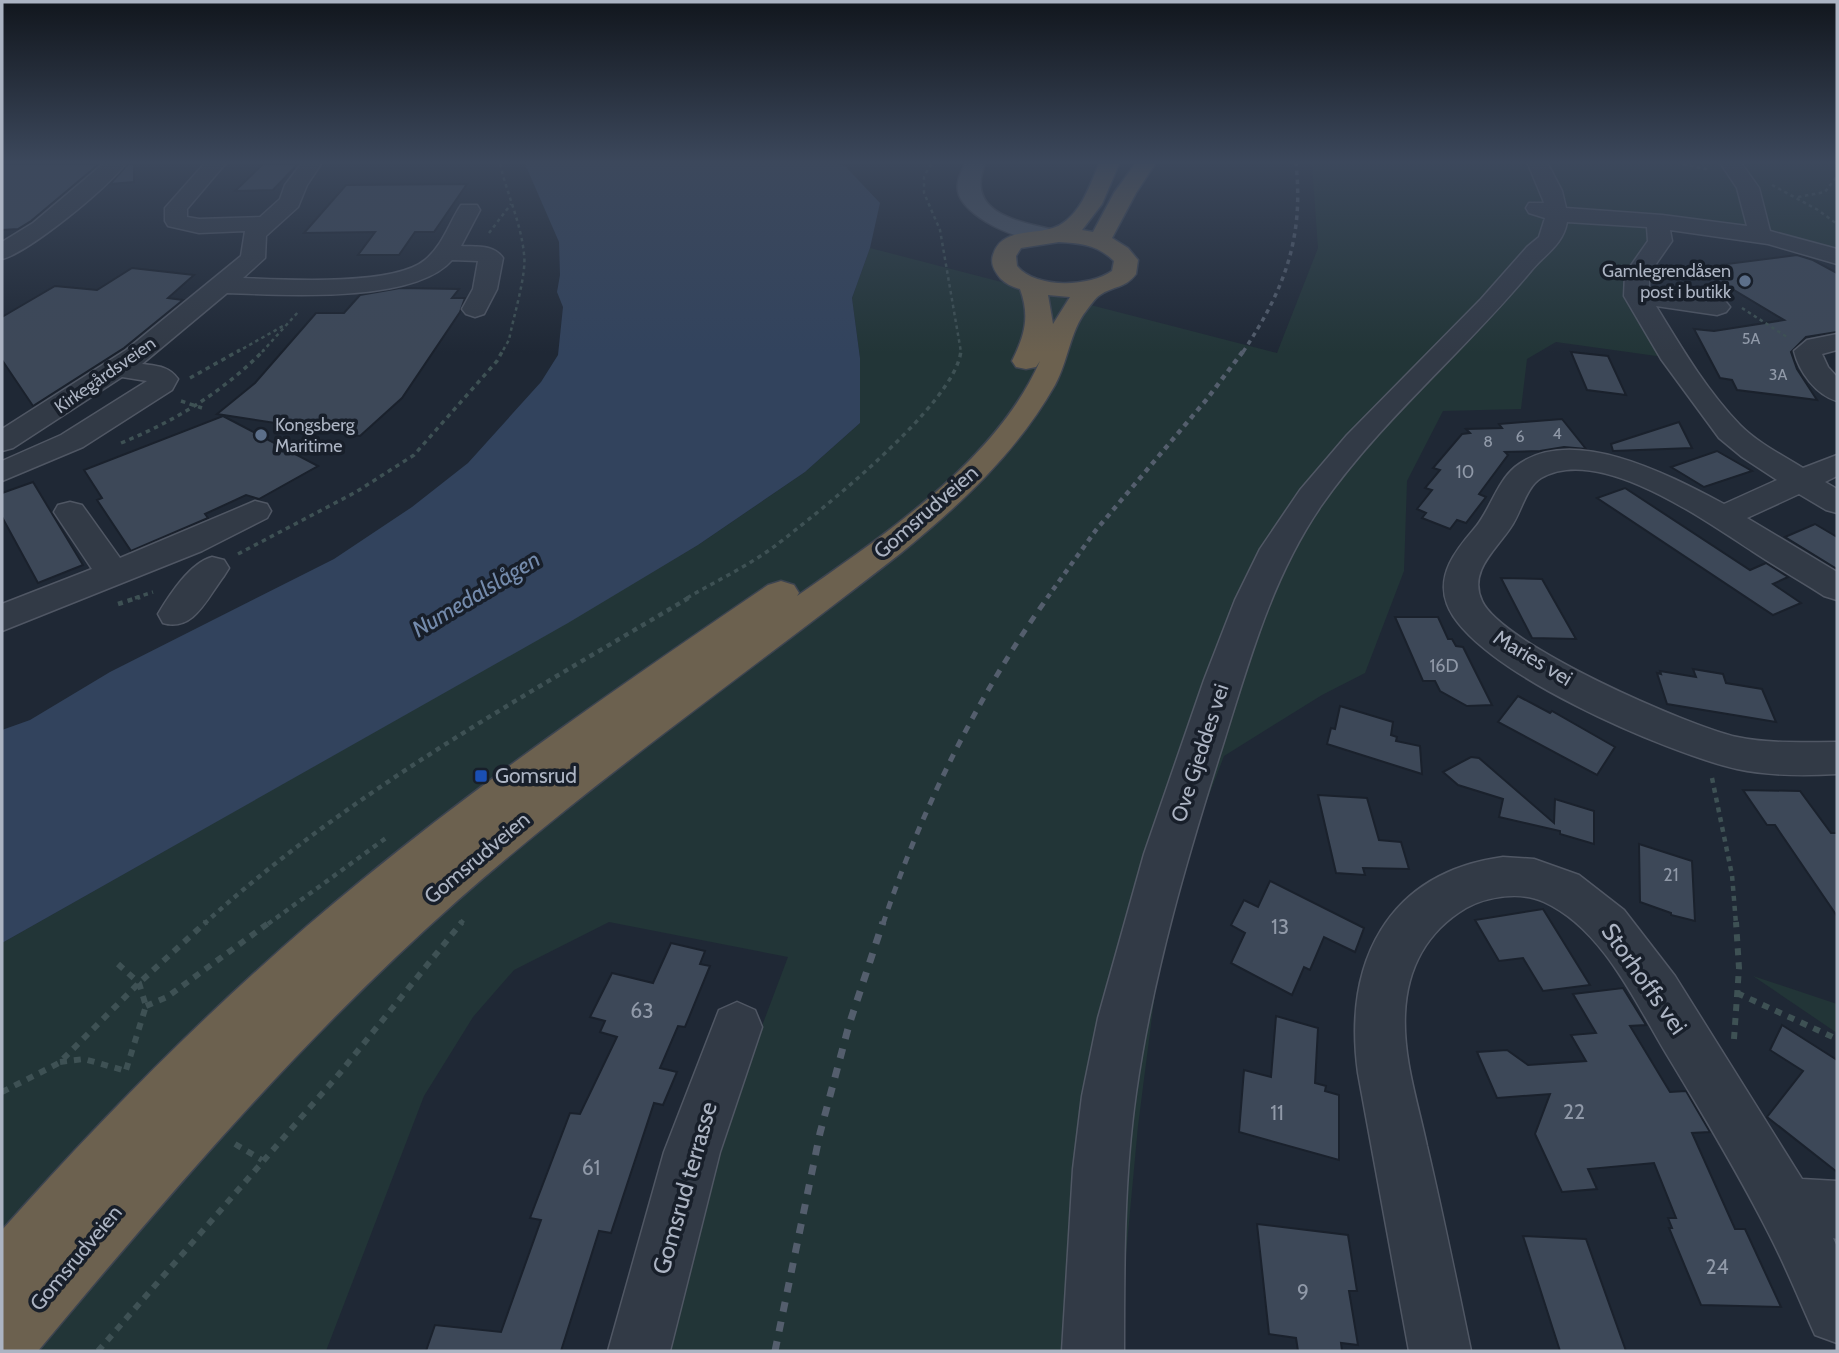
<svg xmlns="http://www.w3.org/2000/svg" width="1839" height="1353" viewBox="0 0 1839 1353" font-family="Cabin,sans-serif">
<style>
.green{fill:#223537}
.water{fill:#32435d}
.building{fill:#3d4858;stroke:#1a212c;stroke-width:2}
.lines{fill:none;stroke-linecap:round;stroke-linejoin:round}
.minor-casing{stroke:#505764;stroke-width:3}
.major-casing{stroke:#3c434f;stroke-width:3}
.highway-casing{stroke:#3d4450;stroke-width:3}
.path-far3{stroke:#3e5154;stroke-width:2.5;stroke-dasharray:3.5 3.5;stroke-linecap:butt}
.path-far2{stroke:#3e5154;stroke-width:3.5;stroke-dasharray:4.5 4.5;stroke-linecap:butt}
.path-far1{stroke:#3e5154;stroke-width:4.5;stroke-dasharray:5 5;stroke-linecap:butt}
.path{stroke:#3e5154;stroke-width:6;stroke-dasharray:7 7;stroke-linecap:butt}
.minor{fill:#323a46;fill-rule:evenodd}
.major{fill:#505966;fill-rule:evenodd}
.highway{fill:#6c614f;fill-rule:evenodd}
.rail-far3{stroke:#545e6d;stroke-width:3.5;stroke-dasharray:4.5 4.5;stroke-linecap:butt}
.rail-far2{stroke:#545e6d;stroke-width:4.5;stroke-dasharray:5 5;stroke-linecap:butt}
.rail-far1{stroke:#545e6d;stroke-width:5;stroke-dasharray:8 8;stroke-linecap:butt}
.rail{stroke:#545e6d;stroke-width:7;stroke-dasharray:10 10;stroke-linecap:butt}
.service-dot{fill:#5c6f8a;stroke:#181f2a;stroke-width:2.5}
.transit-dot{fill:#1a4fb4;stroke:#181f2a;stroke-width:2.5}
.labels{text-anchor:middle;stroke-width:7;stroke-linejoin:round;paint-order:stroke}
.far-number-label{font-size:16px;fill:#9099a8}
.far-poi-label{font-size:18px;fill:#acb4c3;stroke:#181f2a;text-anchor:end}
.far-street-label{font-size:18px;fill:#acb4c3;stroke:#181f2a}
.number-label{font-size:18px;fill:#9099a8}
.street-label{font-size:21px;fill:#acb4c3;stroke:#181f2a}
.poi-label{font-size:21px;fill:#acb4c3;stroke:#181f2a;text-anchor:start}
.near-number-label{font-size:21px;fill:#9099a8}
.water-label{font-size:23px;font-style:italic;fill:#748bac;stroke:#181f2a}
.near-street-label{font-size:24px;fill:#acb4c3;stroke:#181f2a}
</style>
<rect width="100%" height="100%" fill="#1f2835"/>
<g class="green">
<polygon points="1312,164 1837,164 1837,263 1753,237 1659,226 1664,244 1646,283 1678,359 1556,342 1527,359 1521,409 1443,411 1407,481 1404,571 1365,673 1322,695 1224,756 1166,907 1138,1126 1117,1351 666,1351 700,1222 751,1055 788,957 609,922 514,970 473,1017 424,1096 326,1351 2,1351 2,943 568,622 698,545 805,472 860,423 860,358 852,298 870,248 1277,353 1318,248"/>
<polygon points="1753,976 1837,1004 1837,1033"/>
</g>
<polygon class="water" points="525,164 839,164 845,166 880,203 870,248 852,298 860,358 860,423 805,472 698,545 568,623 2,943 2,730 30,720 110,672 334,559 412,507 468,463 541,382 558,355 563,307 557,292 560,275 559,242"/>
<g class="building">
<polygon points="2,164 99,164 31,221 18,229 2,230"/>
<polygon points="128,164 134,164 134,182 110,184"/>
<polygon points="263,164 298,164 273,190 235,191"/>
<polygon points="467,184 434,232 415,232 399,255 358,255 375,232 304,233 346,185"/>
<polygon points="1797,255 1813,260 1837,273 1837,332 1806,337 1791,352 1797,369 1817,400 1737,390 1732,380 1720,378 1694,329 1714,331 1784,320 1709,275 1723,273 1711,266"/>
<polygon points="132,268 194,275 168,298 183,300 124,348 33,406 2,360 2,317 55,286 97,290"/>
<polygon points="400,288 459,289 452,298 465,298 460,312 402,398 360,436 217,414 255,383 316,313 344,313 360,295"/>
<polygon points="1571,352 1608,356 1626,395 1587,390"/>
<polygon points="223,416 318,466 259,499 246,495 205,514 208,518 131,551 97,500 102,498 84,470"/>
<polygon points="1562,419 1586,449 1564,447 1540,451 1505,452 1508,455 1479,494 1486,497 1466,523 1457,520 1450,529 1422,518 1426,513 1417,509 1432,490 1425,488 1440,470 1433,468 1462,434 1470,433 1466,429 1502,428 1499,424"/>
<polygon points="1679,422 1692,448 1613,451 1611,444"/>
<polygon points="1717,451 1752,471 1704,487 1671,467"/>
<polygon points="33,482 83,565 38,583 2,517 2,493"/>
<polygon points="1625,488 1750,570 1766,563 1788,577 1773,584 1801,603 1773,615 1597,498"/>
<polygon points="1815,524 1837,537 1837,569 1785,537"/>
<polygon points="1501,578 1542,579 1576,639 1532,638"/>
<polygon points="1395,617 1438,617 1448,639 1452,639 1456,646 1463,647 1492,705 1467,706 1440,691 1435,681 1423,681"/>
<polygon points="1693,669 1723,674 1726,683 1762,689 1776,722 1667,704 1657,673 1661,674 1660,671 1696,677"/>
<polygon points="1518,696 1550,713 1552,711 1615,747 1597,775 1498,722"/>
<polygon points="1340,706 1393,722 1391,735 1397,737 1396,741 1420,746 1422,774 1327,744 1331,728 1335,729"/>
<polygon points="1471,757 1479,758 1554,823 1555,799 1594,811 1594,844 1560,834 1560,831 1499,817 1503,799 1458,785 1443,772"/>
<polygon points="1743,790 1800,791 1831,833 1837,833 1837,916 1775,825 1767,825"/>
<polygon points="1318,795 1367,798 1379,840 1401,842 1409,869 1363,868 1365,875 1336,873"/>
<polygon points="1639,844 1692,861 1695,921 1671,915 1671,913 1640,902"/>
<polygon points="1270,881 1364,928 1355,952 1324,937 1310,970 1304,967 1292,995 1231,963 1245,933 1231,925 1244,900 1258,907"/>
<polygon points="1543,909 1590,985 1543,991 1523,958 1499,961 1475,920"/>
<polygon points="671,943 705,951 700,964 710,966 685,1027 678,1026 660,1068 677,1072 663,1105 654,1103 611,1233 599,1231 561,1351 426,1351 435,1325 501,1332 541,1220 530,1218 570,1113 580,1114 617,1037 600,1032 605,1021 590,1017 612,973 653,983"/>
<polygon points="1623,988 1646,1025 1630,1026 1670,1092 1686,1091 1710,1132 1692,1133 1735,1229 1745,1229 1781,1307 1701,1305 1669,1228 1672,1228 1668,1218 1676,1218 1654,1163 1588,1169 1597,1189 1562,1192 1535,1134 1550,1094 1497,1098 1477,1052 1507,1050 1528,1065 1586,1061 1571,1035 1596,1033 1573,994"/>
<polygon points="1276,1016 1318,1028 1315,1083 1326,1086 1325,1091 1339,1095 1339,1160 1239,1132 1244,1070 1271,1077"/>
<polygon points="1782,1025 1837,1060 1837,1172 1767,1117 1803,1071 1770,1050"/>
<polygon points="1257,1224 1348,1235 1357,1291 1349,1291 1358,1345 1341,1343 1342,1351 1298,1351 1296,1338 1269,1334"/>
<polygon points="1523,1236 1586,1239 1626,1351 1560,1351"/>
</g>
<g class="lines">
<defs>
<g id="minor">
<path d="M103,164H125C109,187 28,253 2,259V242L33,223Z"/>
<path d="M204,164H225L187,209V217L199,219L260,217L280,199L285,185L301,164H321L307,185L298,207L266,236L265,258L243,278C285,280 394,286 425,260C443,245 449,223 461,205H477L480,210L461,246C477,247 493,244 503,258L497,289L484,314L475,317L466,314L462,309L473,289L478,261L452,260C414,304 282,295 227,293L142,364C157,366 169,366 178,379L172,390L83,447L2,481V461L61,435L147,381L122,377L13,448L2,451V429L126,350L241,256L245,231L199,233L168,226L165,221V208Z"/>
<path d="M1528,164H1548L1562,191L1566,208L1662,215L1747,226L1737,188L1721,164H1742L1759,188L1770,231L1837,249V264L1768,244L1670,230L1672,241L1649,274V290L1717,299L1726,302L1730,307L1726,312L1717,315L1656,306C1681,347 1707,391 1740,425C1758,443 1782,455 1803,468L1837,455V476L1825,482L1837,489V513L1826,510L1799,494L1747,518L1837,572V600L1824,596C1801,581 1776,567 1752,551C1704,520 1599,444 1541,478C1526,487 1521,513 1511,527C1496,550 1468,571 1482,601C1502,645 1688,726 1737,737C1770,744 1803,742 1837,742V774C1803,776 1770,776 1737,769C1670,754 1471,670 1447,604C1436,575 1456,550 1474,529C1490,511 1496,483 1515,467C1571,422 1671,476 1724,504L1777,480L1742,457L1719,438L1661,359L1624,296L1625,274L1648,241L1647,227L1567,222C1563,245 1545,254 1531,271C1464,352 1381,420 1321,506C1273,576 1250,658 1225,738C1188,855 1153,972 1136,1093C1124,1178 1124,1265 1124,1351H1062L1073,1169L1082,1096L1098,1018L1144,854L1204,680L1235,600L1260,549L1300,490L1347,435L1481,299L1527,247L1539,237L1545,218L1529,213L1526,208L1529,203H1544L1543,200Z"/>
<path d="M1837,334V350L1822,354L1828,367L1837,377V401C1816,395 1799,372 1794,351L1807,340Z"/>
<polygon points="255,501 267,504 271,511 267,518 202,551 2,631 2,604 92,569 54,512 58,505 70,502 82,505 120,558"/>
<path d="M212,557L224,560L229,568L224,576C207,598 194,632 163,623L158,614C170,594 190,563 212,557Z"/>
<path d="M1503,857L1534,859L1579,875L1624,910L1675,976L1802,1179L1837,1181V1239L1833,1238L1837,1247V1343L1815,1335C1801,1304 1788,1272 1773,1242C1741,1178 1704,1116 1667,1055C1635,1002 1603,929 1544,902C1521,891 1488,896 1466,908C1426,932 1407,969 1405,1014C1403,1059 1418,1103 1427,1146C1443,1214 1457,1283 1471,1351H1409L1358,1073C1343,964 1386,873 1503,857Z"/>
<polygon points="737,1002 755,1010 762,1027 720,1152 670,1351 608,1351 664,1152 719,1010"/>
</g>
<path id="major" d="M965,164H985C965,213 1017,221 1054,230L1058,235L1054,240C1029,246 969,221 959,195C955,184 960,174 965,164Z"/>
<path id="highway" d="M1099,164H1119L1102,204L1082,230L1093,232L1114,193L1135,164H1155L1136,193L1112,238L1128,248L1138,260L1136,274C1126,288 1113,286 1100,295C1095,298 1090,306 1086,311C1070,331 1068,362 1055,385C1017,452 961,504 901,553C753,669 599,776 458,900C304,1036 169,1194 38,1351H2V1230C113,1105 232,986 362,880C491,774 630,679 768,585L781,581L794,585L799,593L797,596C884,535 996,461 1040,361L1036,367L1026,369L1016,367L1012,361C1025,335 1030,316 1020,289C1013,287 1006,284 1001,279C995,272 990,264 993,255C1002,224 1043,238 1063,223C1082,210 1090,185 1099,164ZM1059,242C1080,243 1098,245 1114,261L1112,271C1089,287 1036,289 1017,266L1016,256L1021,248ZM1048,295L1070,297L1053,324Z"/>
</defs>
<use href="#minor" class="minor-casing"/>
<use href="#major" class="major-casing"/>
<use href="#highway" class="highway-casing"/>
<g class="path-far3">
<path d="M500,164C507,194 521,223 524,254C527,274 513,318 509,340L502,352"/>
<polyline points="931,164 924,177 924,193 940,230 961,352"/>
<polyline points="1683,164 1710,170"/>
<polyline points="1772,185 1818,210 1837,224"/>
<polyline points="1798,197 1825,192 1837,176"/>
<polyline points="489,233 511,204"/>
<polyline points="1742,308 1787,337"/>
<polyline points="237,352 283,326"/>
<polyline points="262,352 299,311"/>
</g>
<g class="path-far2">
<polyline points="190,378 240,350"/>
<polyline points="181,401 202,408"/>
<path d="M121,443C175,421 223,392 264,350"/>
<polyline points="238,554 356,492 414,455 497,361 503,350"/>
<polyline points="135,598 153,592"/>
<path d="M687,598C716,581 748,566 775,546C819,512 957,403 961,350"/>
</g>
<g class="path-far1">
<polyline points="118,604 140,597"/>
<polyline points="1712,778 1732,875 1736,924"/>
<path d="M204,924C349,792 523,697 690,597"/>
<polyline points="268,924 386,838"/>
<polyline points="460,924 466,917"/>
</g>
<g class="path">
<polyline points="118,964 139,983 146,1006 126,1070"/>
<polyline points="1737,993 1837,1039"/>
<polyline points="146,1006 167,997 270,922"/>
<polyline points="1734,1039 1739,968 1736,922"/>
<polyline points="60,1062 84,1059 126,1071"/>
<polyline points="2,1092 59,1063 139,983 206,922"/>
<polyline points="235,1144 262,1160"/>
<polyline points="98,1351 339,1074 462,922"/>
</g>
<use href="#minor" class="minor"/>
<use href="#major" class="major"/>
<use href="#highway" class="highway"/>
<path class="rail-far3" d="M1243,352C1284,290 1304,239 1296,164"/>
<polyline class="rail-far2" points="1047,598 1096,530 1207,399 1244,350"/>
<path class="rail-far1" d="M883,924C920,812 979,693 1048,597"/>
<polyline class="rail" points="775,1351 820,1133 849,1025 883,922"/>
</g>
<linearGradient id="sky" x2="0" y2="1"><stop stop-color="#11161d"/><stop offset="0.46" stop-color="#3c485c"/><stop offset="1" stop-color="#3c485c" stop-opacity="0"/></linearGradient>
<rect width="1839" height="353" fill="url(#sky)"/>
<g class="service-dot">
<circle cx="1745" cy="281" r="7"/>
<circle cx="261" cy="435" r="7"/>
</g>
<rect class="transit-dot" x="474" y="769" width="14" height="14" rx="3.5"/>
<g class="labels">
<g class="far-number-label">
<text x="1751" y="344">5A</text>
<text x="1778" y="380">3A</text>
<text x="1557" y="439">4</text>
<text x="1520" y="442">6</text>
<text x="1488" y="447">8</text>
</g>
<g class="far-poi-label">
<text x="1731" y="277">Gamlegrendåsen<tspan x="1731" dy="21">post i butikk</tspan></text>
<text x="275" y="431" text-anchor="start">Kongsberg<tspan x="275" dy="21">Maritime</tspan></text>
</g>
<g class="far-street-label">
<text transform="translate(105 375) rotate(-35)" y="6">Kirkegårdsveien</text>
</g>
<g class="number-label">
<text x="1465" y="478">10</text>
<text x="1444" y="672">16D</text>
<text x="1671" y="881">21</text>
</g>
<g class="street-label">
<text transform="translate(926 512) rotate(-41)" y="7">Gomsrudveien</text>
<text transform="translate(1533 658) rotate(31)" y="7">Maries vei</text>
<text transform="translate(1200 753) rotate(-72)" y="7">Ove Gjeddes vei</text>
<text transform="translate(477 858) rotate(-40)" y="7">Gomsrudveien</text>
<text transform="translate(76 1258) rotate(-50)" y="7">Gomsrudveien</text>
</g>
<g class="poi-label">
<text x="495" y="783">Gomsrud</text>
</g>
<g class="near-number-label">
<text x="1280" y="934">13</text>
<text x="642" y="1018">63</text>
<text x="1574" y="1119">22</text>
<text x="1277" y="1120">11</text>
<text x="591" y="1175">61</text>
<text x="1717" y="1274">24</text>
<text x="1303" y="1299">9</text>
</g>
<g class="water-label">
<text transform="translate(476 594) rotate(-31)" y="8">Numedalslågen</text>
</g>
<g class="near-street-label">
<text transform="translate(1644 979) rotate(55)" y="8">Storhoffs vei</text>
<text transform="translate(685 1188) rotate(-74)" y="8">Gomsrud terrasse</text>
</g>
</g>
<rect width="1839" height="1353" fill="none" stroke="#acb4c3" stroke-width="7"/>
</svg>
